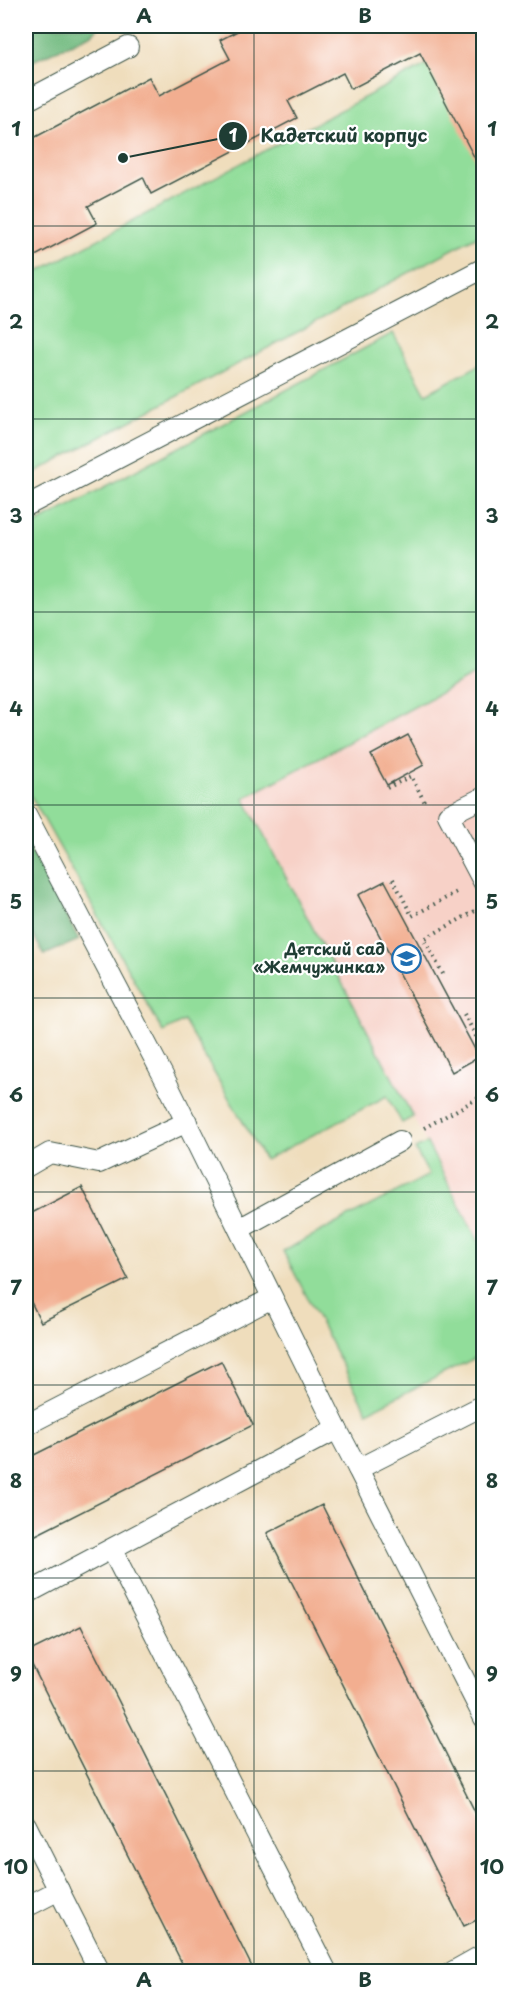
<svg xmlns="http://www.w3.org/2000/svg" width="509" height="1997" viewBox="0 0 509 1997" font-family="'Playpen Sans',sans-serif">
<style>
.built{fill:#f7d1c7}
.green{fill:#91dd9a;stroke:#588d67;stroke-width:1.5}
.forest{fill:#74bc82;stroke:#4a7c5b;stroke-width:1.5}
.building{fill:#f2ae90}
.lines{fill:none;stroke-linecap:round;stroke-linejoin:round}
.service-casing{stroke:#3e5548;stroke-width:22}
.path{stroke:#3e5548;stroke-width:4;stroke-dasharray:1.5 4.5;stroke-linecap:butt}
.service{stroke:#fff;stroke-width:20}
.grid{fill:none;stroke:#1f3d34;stroke-width:1.5;stroke-opacity:0.55}
.labels{text-anchor:middle;stroke-width:4.5;stroke-linejoin:round;paint-order:stroke}
.poi-label{font-size:16px;font-weight:bold;fill:#1f3d34;stroke:#fff;text-anchor:end}
.leader{fill:none;stroke:#1f3d34;stroke-width:2}
.callout-dot{fill:#1f3d34;stroke:#fff;stroke-width:2}
.mark-label{font-size:18px;text-anchor:middle;font-weight:bold;fill:#fff}
.callout-label{font-size:18px;text-anchor:middle;font-weight:bold;fill:#1f3d34;stroke:#fff;stroke-width:4.5;stroke-linejoin:round;paint-order:stroke}
.neatline{fill:none;stroke:#1f3d34;stroke-width:2}
.grid-label{font-size:20px;text-anchor:middle;font-weight:bold;fill:#1f3d34}
</style>
<rect width="100%" height="100%" fill="#fff"/>
<filter id="ink" filterUnits="userSpaceOnUse"><feTurbulence type="fractalNoise" baseFrequency=".0167" numOctaves="2"/><feDisplacementMap in="SourceGraphic" scale="12" xChannelSelector="R" yChannelSelector="G"/><feConvolveMatrix kernelMatrix="1 2 1 2 8 2 1 2 1" color-interpolation-filters="sRGB"/></filter>
<filter id="wash" filterUnits="userSpaceOnUse"><feTurbulence type="fractalNoise" baseFrequency=".008" numOctaves="4" result="noise"/><feDisplacementMap in="SourceGraphic" scale="24" xChannelSelector="R" yChannelSelector="G"/><feGaussianBlur stdDeviation="1.35" result="paint"/><feColorMatrix in="noise" values="0 0 0 0 0 0 0 0 0 0 0 0 0 0 0 0 0 1.4 0 .05"/><feComposite in="paint" operator="in"/></filter>
<g filter="url(#wash)">
<rect width="100%" height="100%" fill="#efddbc"/>
<polygon class="built" points="483,670 483,1250 244,798"/>
<g class="green">
<polygon points="431,62 483,162 483,233 26,477 26,278"/>
<polygon points="393,333 426,394 483,363 483,670 244,798 413,1117 402,1123 387,1096 265,1160 184,1021 163,1032 26,787 26,529"/>
<polygon points="427,1143 483,1250 483,1354 367,1412 283,1251 429,1175 415,1149"/>
</g>
<g class="forest">
<polygon points="26,26 100,26 92,34 26,64"/>
<polygon points="26,841 79,940 44,955 26,921"/>
</g>
<g id="blocks">
<g class="building">
<polygon points="247,26 483,26 483,174 420,53 351,89 343,73 288,101 297,118 151,194 143,177 88,206 97,223 26,261 26,142 149,77 159,96 230,59 220,40"/>
<polygon points="408,735 424,765 387,785 371,755"/>
<polygon points="385,881 479,1057 452,1072 358,895"/>
<polygon points="82,1187 128,1279 41,1322 26,1292 26,1216"/>
<polygon points="221,1361 253,1425 26,1540 26,1459"/>
<polygon points="322,1505 483,1828 483,1917 464,1926 267,1533"/>
<polygon points="81,1626 254,1971 186,1971 26,1653"/>
</g>
</g>
</g>
<g filter="url(#ink)">
<use href="#blocks" fill-opacity="0" stroke="#3e5548" stroke-width="1.5"/>
<g class="lines">
<defs>
<g id="service">
<polyline points="26,101 128,47"/>
<polyline points="26,506 484,268"/>
<polyline points="484,797 448,815 484,883"/>
<polyline points="26,814 166,1081 337,1429"/>
<polyline points="26,1167 50,1153 99,1163 187,1122"/>
<polyline points="239,1229 400,1141"/>
<polyline points="26,1425 272,1298"/>
<polyline points="358,1469 484,1718"/>
<polyline points="112,1550 327,1972"/>
<polyline points="26,1594 337,1429 358,1469 484,1405"/>
<polyline points="26,1825 100,1972"/>
<polyline points="26,1907 59,1890"/>
<polyline points="452,1972 484,1954"/>
</g>
</defs>
<use href="#service" class="service-casing"/>
<g class="path">
<polyline points="387,788 411,776 425,803"/>
<polyline points="393,879 412,916 457,892"/>
<polyline points="443,974 424,939 477,910"/>
<polyline points="464,1014 484,1051"/>
<polyline points="424,1128 484,1095"/>
</g>
<use href="#service" class="service"/>
</g>
</g>
<path class="grid" d="M254,26V1972M26,226H484M26,419H484M26,612H484M26,805H484M26,998H484M26,1192H484M26,1385H484M26,1578H484M26,1771H484"/>
<defs>
<symbol id="school-ring" viewBox="-11 -11 22 22"><circle r="9.5" fill="#fff" stroke="#1f6fb2" stroke-width="1.5"/><path d="M0-5L7-2L0 1L-7-2ZM-4 1L0 2.5L4 1V4Q0 6-4 4Z" fill="#1f6fb2"/></symbol>
</defs>
<g fill-rule="evenodd">
<use href="#school-ring" x="390" y="942" width="33" height="33"/>
</g>
<g class="labels">
<g class="poi-label">
<text x="385" y="955">Детский сад<tspan x="385" dy="18">«Жемчужинка»</tspan></text>
</g>
</g>
<path class="leader" d="M123 158L233 136"/>
<g class="callout-dot">
<circle cx="123" cy="158" r="6"/>
<circle cx="233" cy="136" r="15"/>
</g>
<g class="mark-label">
<text x="233" y="142">1</text>
</g>
<g class="callout-label">
<text x="344" y="142">Кадетский корпус</text>
</g>
<rect width="509" height="1997" fill="none" stroke="#fff" stroke-width="66"/>
<rect x="33" y="33" width="443" height="1931" class="neatline"/>
<g class="grid-label">
<text x="144" y="23">A</text>
<text x="365" y="23">B</text>
<text x="16" y="136">1</text>
<text x="492" y="136">1</text>
<text x="16" y="329">2</text>
<text x="492" y="329">2</text>
<text x="16" y="523">3</text>
<text x="492" y="523">3</text>
<text x="16" y="716">4</text>
<text x="492" y="716">4</text>
<text x="16" y="909">5</text>
<text x="492" y="909">5</text>
<text x="16" y="1102">6</text>
<text x="492" y="1102">6</text>
<text x="16" y="1295">7</text>
<text x="492" y="1295">7</text>
<text x="16" y="1488">8</text>
<text x="492" y="1488">8</text>
<text x="16" y="1681">9</text>
<text x="492" y="1681">9</text>
<text x="16" y="1874">10</text>
<text x="492" y="1874">10</text>
<text x="144" y="1987">A</text>
<text x="365" y="1987">B</text>
</g>
</svg>
